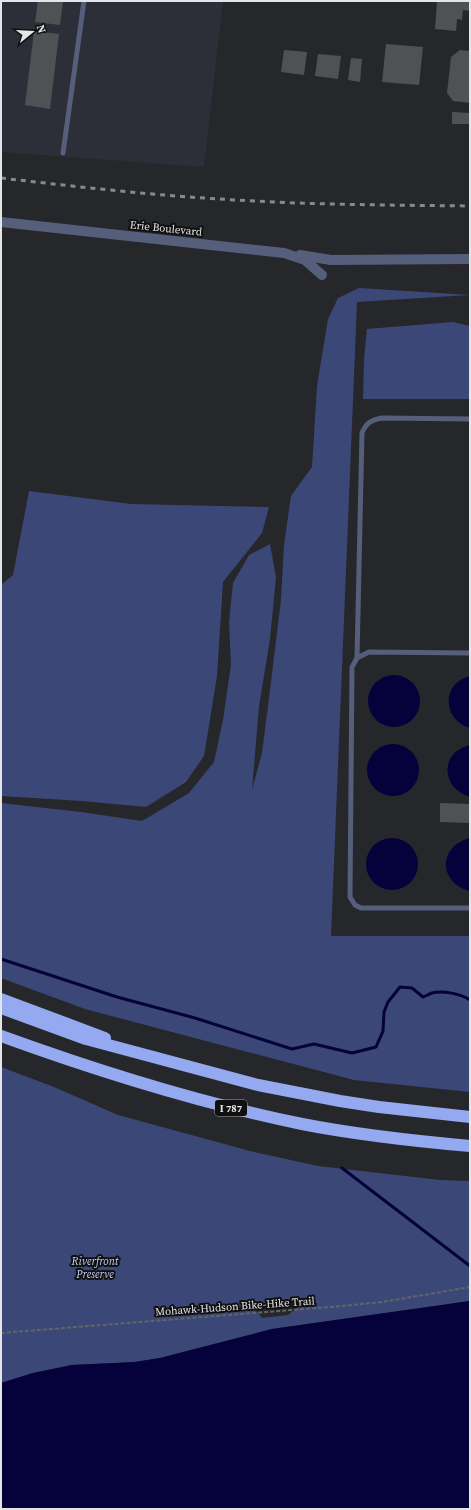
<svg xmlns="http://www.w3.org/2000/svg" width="471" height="1510" viewBox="0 0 471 1510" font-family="'Source Serif 4',serif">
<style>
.built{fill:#2c2f37}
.green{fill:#3b4877;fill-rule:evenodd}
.water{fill:#05013a}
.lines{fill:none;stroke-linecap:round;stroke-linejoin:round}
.stream{stroke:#05013a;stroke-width:3}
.building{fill:#505154}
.path{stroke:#636466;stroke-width:2;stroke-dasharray:4 2;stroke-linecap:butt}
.service{stroke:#555e7b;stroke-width:5}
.minor{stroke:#555e7b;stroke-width:10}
.motorway{stroke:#94a9ef;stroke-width:12}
.rail{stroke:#88898b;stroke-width:3;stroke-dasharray:5 5;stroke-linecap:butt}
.labels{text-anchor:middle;stroke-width:4;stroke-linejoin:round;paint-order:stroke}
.shield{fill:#101011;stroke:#a4a5a6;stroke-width:1}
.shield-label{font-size:10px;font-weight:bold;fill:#e4e5e6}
.street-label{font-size:11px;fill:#e4e5e6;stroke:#101011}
.park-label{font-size:11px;font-style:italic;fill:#c7d3f9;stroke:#101011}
</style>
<rect width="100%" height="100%" fill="#26272a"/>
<polygon class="built" points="1,1 223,1 204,167 1,152"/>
<g class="green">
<polygon points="359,288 470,295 357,302 331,936 470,936 470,1092 354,1080 85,1009 1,978 1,803 81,812 142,821 189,793 214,762 223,720 231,665 229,622 233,583 249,555 270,544 276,577 270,639 259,706 252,790 262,753 269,698 281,600 284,545 291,496 312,467 317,386 328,319 338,298"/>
<polygon points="453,322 470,326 470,399 363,399 364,360 367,329"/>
<polygon points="29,491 131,504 269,507 262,533 223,582 217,676 204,756 186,782 146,807 82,801 1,796 1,585 13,575"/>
<path d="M1,1067L54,1087L118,1115L250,1151L318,1166L440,1180L470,1181V1301L272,1329L160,1358L135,1362L72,1365L33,1373L1,1383ZM289,1302L303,1303L288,1315L262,1318L251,1305Z"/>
</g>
<g class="water">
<circle cx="394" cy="701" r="26"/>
<path d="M470,676V728C442,720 441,683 470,676Z"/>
<circle cx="393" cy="770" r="26"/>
<path d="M470,745V797C441,789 439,752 470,745Z"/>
<circle cx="392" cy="864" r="26"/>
<path d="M470,838V891H469C438,882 438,846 470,838Z"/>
<polygon points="470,1301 470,1509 1,1509 1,1383 33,1373 72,1365 135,1362 160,1358 272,1329"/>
</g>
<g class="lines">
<g class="stream">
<path d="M1,959L117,997L195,1018L292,1049L314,1044L352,1053L376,1047L383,1031L384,1012L388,1002L400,987L412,988L423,997C426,996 429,994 432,993C443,990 461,994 470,1000"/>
<polyline points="342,1168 470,1266"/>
</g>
</g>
<g class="building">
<polygon points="38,1 63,1 60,25 35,22"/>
<polygon points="437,1 470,1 470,11 463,10 462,20 457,19 456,31 435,29"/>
<polygon points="34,31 59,34 50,109 25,105"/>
<polygon points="386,44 423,47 419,85 382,82"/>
<polygon points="284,50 307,52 304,75 281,72"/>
<polygon points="460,50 470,51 470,103 453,101 447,93 451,57"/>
<polygon points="318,54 341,56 338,79 315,76"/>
<polygon points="351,58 362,59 360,82 348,80"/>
<polygon points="452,112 470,113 470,124 452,124"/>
<polygon points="440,803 470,804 470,823 440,822"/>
</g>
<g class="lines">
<polyline class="path" points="1,1333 342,1306 382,1302 470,1287"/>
<g class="service">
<polyline points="63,153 84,1"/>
<polyline points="470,653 369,652 357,658 352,667 350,897 355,905 361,908 470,908"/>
<path d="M357,658L362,433C366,423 371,420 382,418L470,419"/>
</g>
<g class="minor">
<polyline points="1,222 284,253 305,260 322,275"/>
<polyline points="300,255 331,260 470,259"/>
</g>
<g class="motorway">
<polyline points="1,999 105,1038"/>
<polyline points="1,1008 86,1039 258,1085 340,1101 379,1107 470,1117"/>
<path d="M1,1036C100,1072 199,1103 302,1124C358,1135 414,1141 470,1146"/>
</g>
<path class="rail" d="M1,178C79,187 158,196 237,200C314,205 392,205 470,206"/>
</g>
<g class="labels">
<rect class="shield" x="215" y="1100" width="32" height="16" rx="3"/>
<g class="shield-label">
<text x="231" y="1112">I 787</text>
</g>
<g class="street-label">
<text transform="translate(166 228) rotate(6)" y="4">Erie Boulevard</text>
<text transform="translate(235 1306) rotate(-4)" y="4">Mohawk-Hudson Bike-Hike Trail</text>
</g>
<g class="park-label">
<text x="95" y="1265">Riverfront<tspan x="95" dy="13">Preserve</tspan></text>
</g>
</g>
<rect width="471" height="1510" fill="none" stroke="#e4e5e6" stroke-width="4"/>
<g transform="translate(32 32) rotate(72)" stroke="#101011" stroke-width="3" paint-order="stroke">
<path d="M0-3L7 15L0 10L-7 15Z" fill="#e4e5e6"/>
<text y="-6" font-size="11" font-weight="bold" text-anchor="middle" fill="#e4e5e6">N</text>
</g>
</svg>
